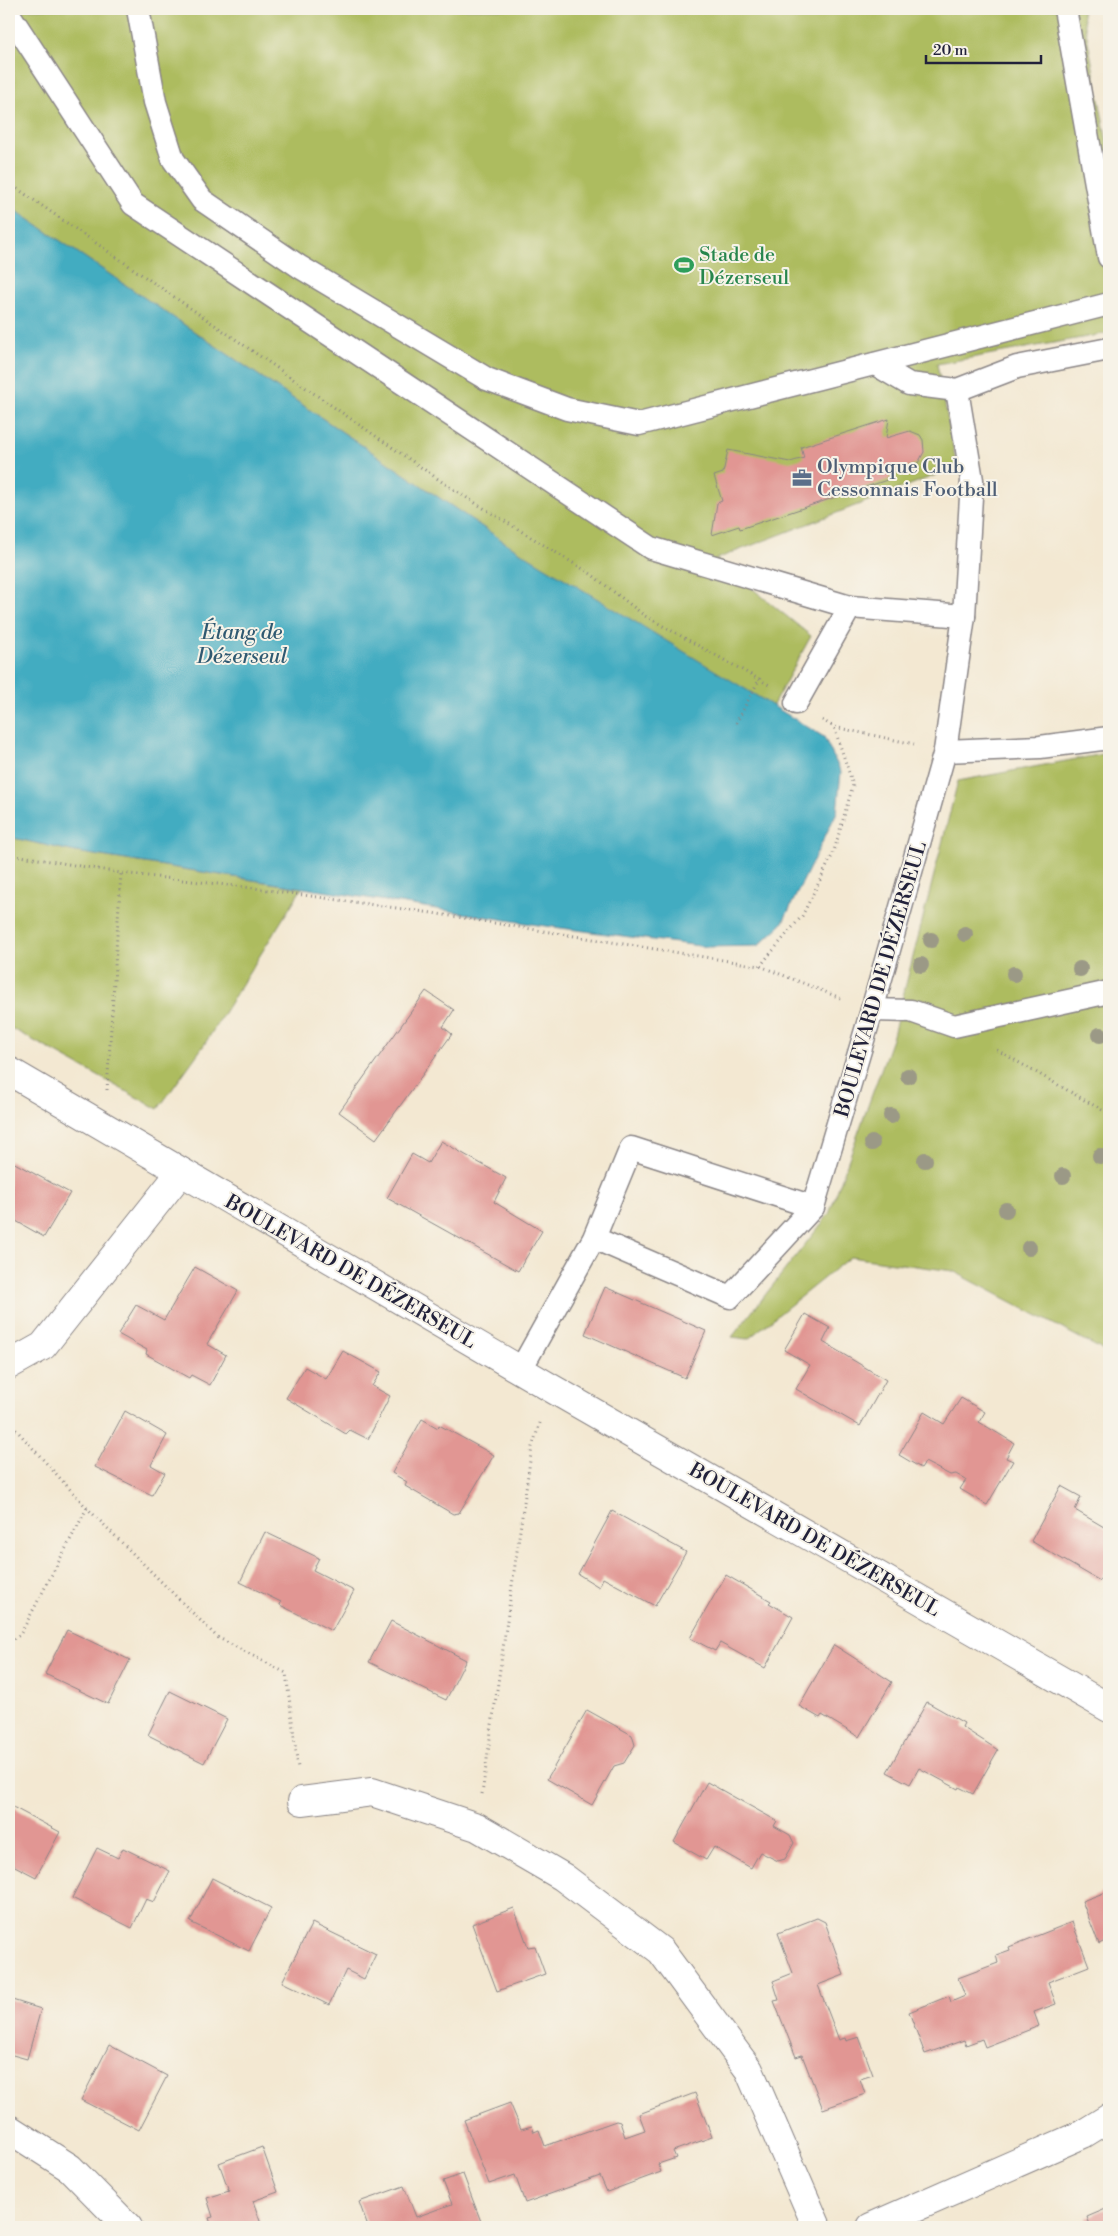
<svg xmlns="http://www.w3.org/2000/svg" width="1118" height="2236" viewBox="0 0 1118 2236" font-family="'Libre Bodoni',serif">
<style>
.green{fill:#adbc5e;stroke:#686f4c}
.water{fill:#42acc1;stroke:#32677e}
.building{fill:#e19693}
.lines{fill:none;stroke-linecap:round;stroke-linejoin:round}
.service-casing{stroke:#8a8586;stroke-width:25}
.minor-casing{stroke:#8a8586;stroke-width:30}
.tertiary-casing{stroke:#8a8586;stroke-width:30}
.path{stroke:#8a8586;stroke-width:3;stroke-dasharray:1 4;stroke-linecap:butt}
.service{stroke:#fff;stroke-width:22}
.minor{stroke:#fff;stroke-width:28}
.tertiary{stroke:#fff;stroke-width:28}
.tree{fill:#9b9986}
.labels{text-anchor:middle;stroke-width:4;stroke-linejoin:round;paint-order:stroke}
.leisure-label{font-size:20px;fill:#27864d;stroke:#f7f3e8;text-anchor:start}
.service-label{font-size:20px;fill:#4e5e75;stroke:#f7f3e8;text-anchor:start}
.street-label{font-size:20px;fill:#22223b;stroke:#f7f3e8}
.water-label{font-size:21px;font-style:italic;fill:#2f5971;stroke:#f7f3e8}
</style>
<rect width="100%" height="100%" fill="#f7f3e8"/>
<filter id="ink" filterUnits="userSpaceOnUse"><feTurbulence type="fractalNoise" baseFrequency=".02" numOctaves="2"/><feDisplacementMap in="SourceGraphic" scale="10" xChannelSelector="R" yChannelSelector="G"/><feConvolveMatrix kernelMatrix="1 2 1 2 8 2 1 2 1" color-interpolation-filters="sRGB"/></filter>
<filter id="wash" filterUnits="userSpaceOnUse"><feTurbulence type="fractalNoise" baseFrequency=".0096" numOctaves="4" result="noise"/><feDisplacementMap in="SourceGraphic" scale="20" xChannelSelector="R" yChannelSelector="G"/><feGaussianBlur stdDeviation="1.12" result="paint"/><feColorMatrix in="noise" values="0 0 0 0 0 0 0 0 0 0 0 0 0 0 0 0 0 1.4 0 .05"/><feComposite in="paint" operator="in"/></filter>
<g filter="url(#wash)">
<rect width="100%" height="100%" fill="#f3e8d2"/>
<g class="green">
<polygon points="9,9 1082,9 1109,153 1109,333 937,364 957,467 716,559 811,636 772,707 506,543 9,206"/>
<polygon points="1109,753 1109,1356 1099,1348 953,1271 850,1257 748,1339 732,1337 829,1214 892,1039 958,781"/>
<polygon points="9,837 76,852 302,888 204,1045 158,1109 9,1027"/>
</g>
<polygon class="water" points="9,206 506,543 824,737 841,772 837,812 782,924 758,946 707,947 538,925 76,852 9,837"/>
<g id="blocks">
<g class="building">
<polygon points="889,419 886,438 910,431 920,435 923,440 924,452 918,463 889,474 890,479 740,529 739,526 712,535 717,503 722,501 714,476 723,473 728,450 790,462 804,458 801,447"/>
<polygon points="426,991 454,1010 443,1027 452,1034 376,1139 339,1112"/>
<polygon points="441,1141 506,1178 494,1202 542,1231 518,1271 387,1198 412,1154 428,1163"/>
<polygon points="9,1160 70,1193 44,1237 9,1217"/>
<polygon points="195,1267 238,1291 207,1344 226,1355 210,1385 191,1375 189,1378 146,1354 147,1350 118,1334 136,1305 164,1320"/>
<polygon points="605,1287 706,1331 685,1378 585,1334"/>
<polygon points="805,1314 830,1328 823,1342 886,1380 860,1426 796,1389 810,1365 784,1350"/>
<polygon points="343,1351 381,1372 372,1386 390,1396 368,1439 350,1430 346,1434 286,1398 305,1367 326,1379"/>
<polygon points="961,1398 985,1412 979,1422 1014,1443 1006,1458 1013,1461 987,1505 960,1489 966,1480 956,1474 950,1475 925,1462 921,1468 899,1455 924,1412 944,1424"/>
<polygon points="125,1411 167,1435 151,1465 165,1473 152,1495 95,1467"/>
<polygon points="422,1419 438,1428 439,1425 494,1455 459,1513 453,1514 405,1486 407,1482 392,1473"/>
<polygon points="1061,1486 1081,1497 1075,1510 1109,1530 1109,1564 1100,1581 1031,1541"/>
<polygon points="612,1511 686,1552 655,1606 603,1578 599,1587 578,1574"/>
<polygon points="265,1532 319,1558 313,1570 354,1591 332,1631 280,1605 281,1602 240,1582"/>
<polygon points="726,1575 771,1601 769,1603 793,1617 765,1668 720,1643 715,1651 690,1638"/>
<polygon points="391,1621 466,1660 446,1700 369,1662"/>
<polygon points="67,1630 130,1660 108,1704 45,1674"/>
<polygon points="834,1645 892,1682 859,1737 822,1715 820,1718 799,1706"/>
<polygon points="170,1691 227,1719 204,1763 148,1735"/>
<polygon points="927,1702 964,1723 962,1727 998,1750 973,1794 959,1787 958,1789 919,1768 910,1784 887,1772"/>
<polygon points="587,1710 632,1735 635,1745 624,1763 614,1766 592,1805 547,1779"/>
<polygon points="707,1782 777,1821 774,1826 790,1835 794,1843 785,1859 778,1861 760,1852 751,1868 714,1847 706,1860 674,1842"/>
<polygon points="9,1805 60,1832 36,1877 9,1863"/>
<polygon points="97,1848 118,1858 123,1848 170,1871 154,1902 146,1899 132,1928 72,1898"/>
<polygon points="212,1878 271,1908 249,1951 190,1922"/>
<polygon points="1109,1891 1109,1939 1099,1944 1082,1901"/>
<polygon points="514,1908 528,1947 535,1946 545,1974 497,1991 472,1924"/>
<polygon points="817,1918 825,1922 844,1975 818,1985 839,2040 845,2038 846,2041 859,2037 873,2075 860,2079 865,2094 823,2109 802,2055 796,2057 774,2001 779,2000 773,1981 793,1973 778,1933"/>
<polygon points="1072,1922 1089,1966 1048,1982 1056,2004 1034,2012 1039,2026 985,2047 982,2039 966,2045 964,2040 925,2054 909,2012 949,1996 951,2002 965,1996 958,1978 998,1963 996,1955 1010,1950 1009,1947"/>
<polygon points="312,1923 376,1954 364,1979 346,1970 329,2005 282,1982"/>
<polygon points="9,1999 41,2009 27,2059 9,2054"/>
<polygon points="109,2045 167,2076 139,2130 81,2100"/>
<polygon points="695,2093 712,2137 673,2151 676,2158 658,2164 661,2172 607,2192 600,2176 525,2203 515,2175 489,2184 464,2120 510,2103 521,2129 532,2126 534,2132 539,2130 545,2146 616,2121 620,2122 625,2137 645,2130 639,2114"/>
<polygon points="262,2147 278,2192 253,2201 262,2227 212,2227 209,2218 213,2217 207,2198 229,2191 219,2163"/>
<polygon points="463,2174 483,2227 368,2227 359,2202 404,2186 416,2217 452,2204 443,2181"/>
<polygon points="1108,2208 1109,2227 1091,2227 1087,2217"/>
</g>
</g>
</g>
<g filter="url(#ink)">
<use href="#blocks" fill-opacity="0" stroke="#8a8586" stroke-width="1"/>
<g class="lines">
<defs>
<g id="service">
<polyline points="138,9 155,102 173,159 202,200 300,267 487,379 567,409 639,424 1109,304"/>
<polyline points="1065,9 1109,257"/>
<polyline points="9,14 133,204 651,548 850,607 964,616"/>
<polyline points="875,364 909,384 957,390 1017,367 1109,349"/>
<polyline points="796,703 850,607"/>
<polyline points="945,751 1040,747 1109,738"/>
<polyline points="872,1010 911,1011 954,1026 1109,992"/>
<polyline points="813,1207 872,1010 945,751 964,616 972,480 957,390"/>
<polyline points="521,1369 594,1238 631,1148 813,1207 730,1297 594,1238"/>
</g>
<g id="minor">
<polyline points="9,1365 43,1346 181,1172"/>
<polyline points="302,1801 372,1792 477,1827 563,1877 661,1951 749,2070 817,2227"/>
<polyline points="9,2129 70,2168 128,2227"/>
<polyline points="871,2227 1083,2134 1109,2118"/>
</g>
<polyline id="tertiary" points="9,1071 551,1388 1109,1708"/>
</defs>
<use href="#service" class="service-casing"/>
<use href="#minor" class="minor-casing"/>
<use href="#tertiary" class="tertiary-casing"/>
<g class="path">
<polyline points="9,183 451,488 591,574 645,616 771,686"/>
<polyline points="822,720 834,727 914,744"/>
<polyline points="736,723 760,678"/>
<polyline points="9,854 121,873 253,888 432,913 760,966 843,999"/>
<polyline points="760,966 802,916 833,854 853,785 834,727"/>
<polyline points="997,1050 1109,1114"/>
<polyline points="107,1090 121,873"/>
<polyline points="9,1422 87,1508 217,1637 286,1673 298,1768"/>
<polyline points="9,1641 20,1635 87,1508"/>
<polyline points="482,1794 532,1447 541,1420"/>
</g>
<use href="#service" class="service"/>
<use href="#minor" class="minor"/>
<use href="#tertiary" class="tertiary"/>
</g>
<g class="tree">
<circle cx="965" cy="934" r="8"/>
<circle cx="931" cy="940" r="8"/>
<circle cx="921" cy="965" r="8"/>
<circle cx="1080" cy="969" r="8"/>
<circle cx="1014" cy="974" r="8"/>
<circle cx="1100" cy="1035" r="8"/>
<circle cx="908" cy="1076" r="8"/>
<circle cx="891" cy="1116" r="8"/>
<circle cx="872" cy="1143" r="8"/>
<circle cx="1100" cy="1156" r="8"/>
<circle cx="925" cy="1160" r="8"/>
<circle cx="1063" cy="1176" r="8"/>
<circle cx="1006" cy="1210" r="8"/>
<circle cx="1029" cy="1248" r="8"/>
</g>
</g>
<defs>
<symbol id="stadium-bare" viewBox="-9 -9 18 18"><path d="M0-5a6.5 5 0 1 0 0 10a6.5 5 0 1 0 0-10ZM-3.5-1.8h7v3.6h-7Z" fill="#2e9e5b" stroke="#f7f3e8" stroke-width="2.5" paint-order="stroke"/></symbol>
<symbol id="office-bare" viewBox="-9 -9 18 18"><path d="M-6-3h4V-5.5h4V-3h4V5H-6ZM-1-4.5V-3h2v-1.5ZM-6 0V1H6V0Z" fill="#5c6f8a" stroke="#f7f3e8" stroke-width="2.5" paint-order="stroke"/></symbol>
</defs>
<g fill-rule="evenodd">
<use href="#stadium-bare" x="670" y="251" width="28" height="28"/>
<use href="#office-bare" x="788" y="464" width="28" height="28"/>
</g>
<g class="labels">
<g class="leisure-label">
<text x="699" y="261">Stade de<tspan x="699" dy="23">Dézerseul</tspan></text>
</g>
<g class="service-label">
<text x="817" y="473">Olympique Club<tspan x="817" dy="23">Cessonnais Football</tspan></text>
</g>
<g class="street-label">
<text transform="translate(880 979) rotate(-74)" y="7">BOULEVARD DE DÉZERSEUL</text>
<text transform="translate(351 1271) rotate(30)" y="7">BOULEVARD DE DÉZERSEUL</text>
<text transform="translate(815 1539) rotate(30)" y="7">BOULEVARD DE DÉZERSEUL</text>
</g>
<g class="water-label">
<text x="242" y="639">Étang de<tspan x="242" dy="24">Dézerseul</tspan></text>
</g>
</g>
<rect width="1118" height="2236" fill="none" stroke="#f7f3e8" stroke-width="30"/>
<path d="M926 55v8h115v-8" fill="none" stroke="#22223b" stroke-width="2.5"/>
<text x="933" y="55" font-size="15" fill="#22223b" stroke="#f7f3e8" stroke-width="4" paint-order="stroke">20 m</text>
</svg>
